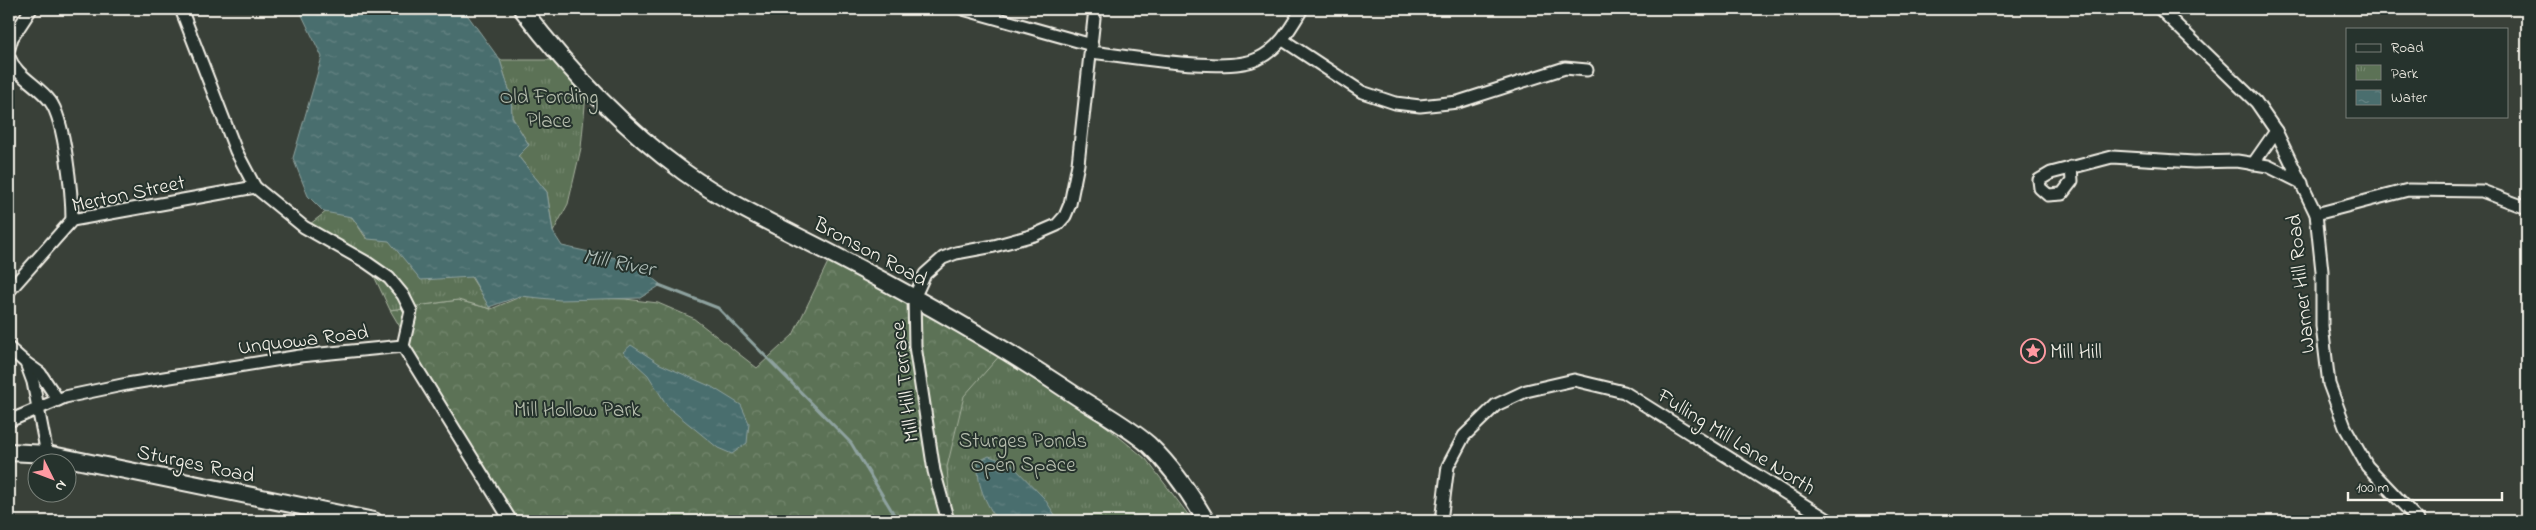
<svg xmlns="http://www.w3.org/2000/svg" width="2536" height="530" viewBox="0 0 2536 530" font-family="'Indie Flower',sans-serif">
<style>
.forest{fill:url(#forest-crowns);stroke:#a8b29f}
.park{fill:url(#park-tufts);stroke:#a8b29f}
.water{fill:url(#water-ripples);stroke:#8ea29f}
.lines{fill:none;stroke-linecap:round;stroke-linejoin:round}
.stream{stroke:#8ea29f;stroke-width:3}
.street-casing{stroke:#f4f1e8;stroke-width:15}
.secondary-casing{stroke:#f4f1e8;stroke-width:20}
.street{stroke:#26332d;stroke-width:11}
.secondary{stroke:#26332d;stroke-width:16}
.labels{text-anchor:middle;stroke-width:4;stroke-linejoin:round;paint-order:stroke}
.park-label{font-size:21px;fill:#b7beae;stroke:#26332d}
.street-label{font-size:21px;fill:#f4f1e8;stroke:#26332d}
.poi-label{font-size:21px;fill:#f4f1e8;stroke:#26332d;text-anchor:start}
.water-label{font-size:22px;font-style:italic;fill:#b0bdb7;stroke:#26332d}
</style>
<defs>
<pattern id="forest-crowns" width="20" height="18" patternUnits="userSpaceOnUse" patternTransform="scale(1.25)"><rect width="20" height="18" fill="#5c7256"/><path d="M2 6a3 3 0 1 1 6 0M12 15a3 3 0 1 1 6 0" fill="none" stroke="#74876e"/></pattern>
<pattern id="park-tufts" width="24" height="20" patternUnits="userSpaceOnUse" patternTransform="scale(1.25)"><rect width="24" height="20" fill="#5c7256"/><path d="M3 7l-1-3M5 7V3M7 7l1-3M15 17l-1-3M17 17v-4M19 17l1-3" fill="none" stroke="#74876e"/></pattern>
<pattern id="water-ripples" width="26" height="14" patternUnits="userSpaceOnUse" patternTransform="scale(1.25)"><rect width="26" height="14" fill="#4a6e6e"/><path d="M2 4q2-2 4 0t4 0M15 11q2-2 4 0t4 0" fill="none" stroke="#658383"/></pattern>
</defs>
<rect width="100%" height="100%" fill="#394038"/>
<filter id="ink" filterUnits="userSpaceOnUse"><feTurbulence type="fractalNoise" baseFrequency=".02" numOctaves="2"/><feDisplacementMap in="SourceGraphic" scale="10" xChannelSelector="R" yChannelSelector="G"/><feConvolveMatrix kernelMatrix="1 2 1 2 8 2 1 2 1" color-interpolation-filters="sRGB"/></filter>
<g filter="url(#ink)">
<polygon class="forest" points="830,258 1002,353 951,521 515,521 390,310 458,300 491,309 522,296 625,299 658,303 693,318 757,368 793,335"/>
<g class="park">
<polygon points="500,60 553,60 586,95 581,148 568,204 553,232 547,192 518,156 529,145 512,117 511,96"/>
<polygon points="327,211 352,217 366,238 391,241 471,277 491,309 458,300 390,310 366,259 310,224"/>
<polygon points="1002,353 1080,405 1146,459 1193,521 951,521 947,467 964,396"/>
</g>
<g class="water">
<polygon points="299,9 463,9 500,60 511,96 512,117 529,145 518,156 547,192 553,232 562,246 621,259 645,272 661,285 640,298 560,300 520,296 489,307 472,277 421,280 389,241 368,239 352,217 324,212 308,196 293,158 322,57"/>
<polygon points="631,345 660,364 712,387 741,405 749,423 747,443 732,454 718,448 668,407 648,375 623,352"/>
<path d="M989,456L1011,464L1044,498L1059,521H998C986,504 975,482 979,461Z"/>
</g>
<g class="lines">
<polyline class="stream" points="659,285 718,308 851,443 898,521"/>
<defs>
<g id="street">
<polyline points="181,9 236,151 255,187 304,227 366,262 389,278 403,295 411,311 403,346"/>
<polyline points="963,9 1092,45"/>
<polyline points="2160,9 2256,102 2276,131 2316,214 2322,271 2322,326 2329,384 2345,427 2367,466 2419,521"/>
<polyline points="1283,40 1362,92 1395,103 1420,106 1458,102 1565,68 1587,70"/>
<polyline points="9,48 12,38 31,9"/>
<path d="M1091,52C1128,56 1227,74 1257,59C1279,49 1290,29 1302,9"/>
<path d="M9,57C16,76 38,85 50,101C65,120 72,195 72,220"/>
<polyline points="2253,164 2276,131"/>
<polyline points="2071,167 2072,181 2062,194 2048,195 2040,188 2039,180 2051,173 2112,157 2194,162 2237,161 2268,166 2302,183"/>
<polyline points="2316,214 2408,190 2482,191 2527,208"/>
<polyline points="9,291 72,220 255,187"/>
<polyline points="9,348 26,363 33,382 47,454"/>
<polyline points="26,363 40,373 58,400"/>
<polyline points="9,421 65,397 127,384 300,356 403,346 511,521"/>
<polyline points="948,521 934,471 915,346 914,298 925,274 943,258 956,253 994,246 1034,235 1057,225 1065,216 1070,204 1078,164 1095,9"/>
<polyline points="1441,521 1448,466 1464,436 1496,405 1526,391 1574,380 1624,392 1830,521"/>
</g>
<g id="secondary">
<path d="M522,9C568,69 622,127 684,172C731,206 785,229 836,256C917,298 997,343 1073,394C1097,410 1128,426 1149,445C1172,467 1190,493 1206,521"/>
<polyline points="9,452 47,454 374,521"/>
</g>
</defs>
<use href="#street" class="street-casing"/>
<use href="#secondary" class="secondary-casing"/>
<use href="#street" class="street"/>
<use href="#secondary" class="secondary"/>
</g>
</g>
<defs>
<symbol id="sight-ring" viewBox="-11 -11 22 22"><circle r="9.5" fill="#26332d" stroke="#ff9aa2" stroke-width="1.5"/><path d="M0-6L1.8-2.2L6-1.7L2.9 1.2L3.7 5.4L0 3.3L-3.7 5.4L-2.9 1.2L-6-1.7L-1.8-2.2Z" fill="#ff9aa2"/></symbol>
</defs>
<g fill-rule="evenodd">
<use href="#sight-ring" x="2019" y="337" width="28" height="28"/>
</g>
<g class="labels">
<g class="park-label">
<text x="549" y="103">Old Fording<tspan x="549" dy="24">Place</tspan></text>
<text x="577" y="416">Mill Hollow Park</text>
<text x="1023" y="447">Sturges Ponds<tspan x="1023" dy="24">Open Space</tspan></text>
</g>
<g class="street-label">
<text transform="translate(128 193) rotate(-12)" y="7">Merton Street</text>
<text transform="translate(871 251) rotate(28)" y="7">Bronson Road</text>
<text transform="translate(2300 284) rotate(-96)" y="7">Warner Hill Road</text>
<text transform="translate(303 339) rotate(-7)" y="7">Unquowa Road</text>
<text transform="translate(904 382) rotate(-97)" y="7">Mill Hill Terrace</text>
<text transform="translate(1737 441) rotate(32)" y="7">Fulling Mill Lane North</text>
<text transform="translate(196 463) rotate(12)" y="7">Sturges Road</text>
</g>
<g class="poi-label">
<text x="2050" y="358">Mill Hill</text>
</g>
<g class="water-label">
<text transform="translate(619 261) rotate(11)" y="8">Mill River</text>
</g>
</g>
<rect width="2536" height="530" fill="none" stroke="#26332d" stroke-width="30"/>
<rect x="15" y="15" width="2506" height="500" fill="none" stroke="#f4f1e8" stroke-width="2" filter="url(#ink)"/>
<rect x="2346" y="28" width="162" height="90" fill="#26332d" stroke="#787f78"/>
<rect x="2356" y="44" width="25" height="8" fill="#26332d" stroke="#787f78"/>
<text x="2391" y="52" font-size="15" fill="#f4f1e8">Road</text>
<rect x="2356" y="65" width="25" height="15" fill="url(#park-tufts)" stroke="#787f78"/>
<text x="2391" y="78" font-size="15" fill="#f4f1e8">Park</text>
<rect x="2356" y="90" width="25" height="15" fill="url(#water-ripples)" stroke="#787f78"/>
<text x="2391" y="102" font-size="15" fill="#f4f1e8">Water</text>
<g transform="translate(52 478) rotate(132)"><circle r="24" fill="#26332d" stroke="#787f78"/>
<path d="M0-4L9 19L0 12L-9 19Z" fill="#ff9aa2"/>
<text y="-8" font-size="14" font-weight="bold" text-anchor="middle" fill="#f4f1e8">N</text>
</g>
<path d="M2348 492v8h154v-8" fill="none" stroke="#f4f1e8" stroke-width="2.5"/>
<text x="2356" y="492" font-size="15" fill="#f4f1e8" stroke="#26332d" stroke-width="4" paint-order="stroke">100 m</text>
</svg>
